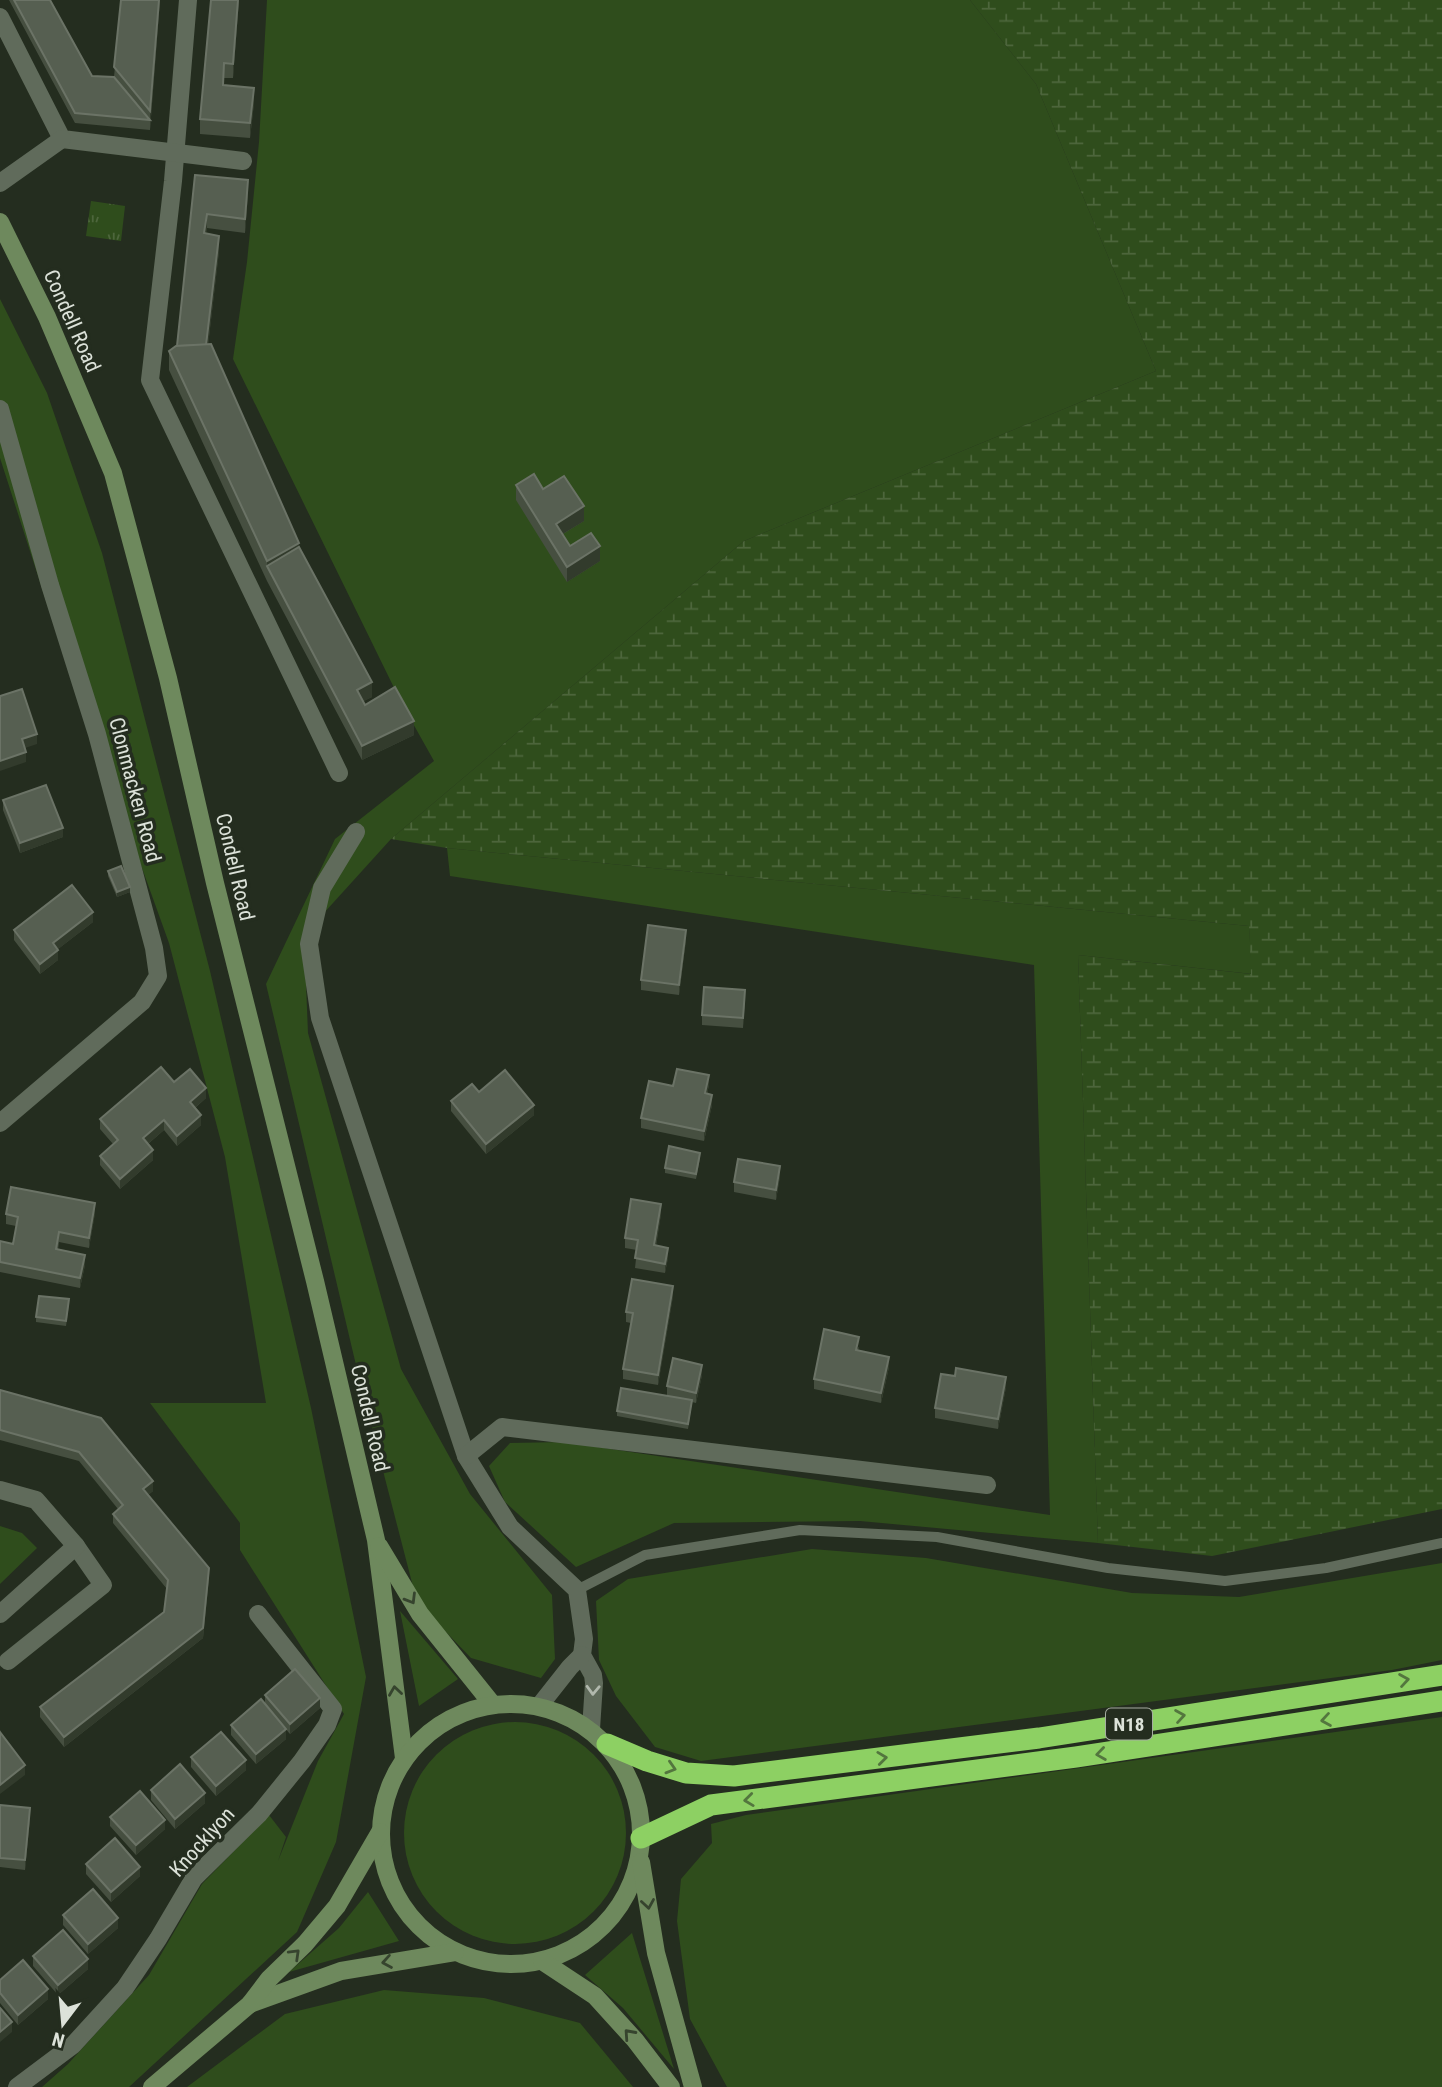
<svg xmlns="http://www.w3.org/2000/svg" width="1442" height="2087" viewBox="0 0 1442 2087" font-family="'Roboto Condensed',sans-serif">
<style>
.green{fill:#2f4d1c}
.wetland{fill:url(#wetland-marsh)}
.park{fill:url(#park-tufts)}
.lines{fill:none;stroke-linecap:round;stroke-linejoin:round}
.lane{stroke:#606b5b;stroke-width:10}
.street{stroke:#606b5b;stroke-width:18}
.secondary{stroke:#6e895d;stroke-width:18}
.highway{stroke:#8dd063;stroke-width:21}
.wall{fill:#464f40}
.shaded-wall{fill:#323b2c}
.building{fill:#565f51;stroke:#6b7366;stroke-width:2}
.oneway{stroke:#36442e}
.oneway2{stroke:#53763e}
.oneway3{stroke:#b1b8ad}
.labels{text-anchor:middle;stroke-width:7;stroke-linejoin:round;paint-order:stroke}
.shield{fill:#242d1f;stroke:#a5aca1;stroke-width:2}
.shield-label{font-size:19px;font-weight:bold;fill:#dce2d9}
.street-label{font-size:21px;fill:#dce2d9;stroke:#242d1f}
</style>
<defs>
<pattern id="wetland-marsh" width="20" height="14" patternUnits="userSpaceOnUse" patternTransform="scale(1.75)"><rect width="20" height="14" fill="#2f4d1c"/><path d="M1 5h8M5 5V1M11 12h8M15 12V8" fill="none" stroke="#4d663c"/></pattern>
<pattern id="park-tufts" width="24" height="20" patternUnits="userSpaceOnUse" patternTransform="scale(1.75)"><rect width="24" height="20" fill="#2f4d1c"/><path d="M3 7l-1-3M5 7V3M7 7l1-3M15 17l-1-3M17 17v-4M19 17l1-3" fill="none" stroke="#4d663c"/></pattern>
</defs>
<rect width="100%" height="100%" fill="#242d1f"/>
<g class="green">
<polygon points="267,0 970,0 1036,84 1156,371 744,541 391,839 304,935 308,1033 401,1369 470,1494 552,1595 555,1659 541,1678 471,1658 417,1602 360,1382 266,984 335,839 434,761 402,704 233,359 247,262 259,142"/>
<polygon points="0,299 47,393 102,553 210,971 311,1408 366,1677 336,1842 297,1932 129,2087 42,2087 68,2064 149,1975 202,1884 269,1815 286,1837 278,1861 318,1761 344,1714 240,1550 240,1523 150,1403 266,1403 225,1157 169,943 48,607 0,458"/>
<polygon points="447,848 1249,926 1252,974 1078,955 1098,1543 860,1521 674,1523 576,1567 505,1502 489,1466 510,1443 564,1442 1050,1515 1034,965 450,876"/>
<polygon points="0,1526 22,1533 37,1548 0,1584"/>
<polygon points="812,1549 926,1558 1132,1593 1239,1597 1442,1563 1442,1660 1392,1670 701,1761 655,1747 616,1696 599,1660 596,1601 628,1579"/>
<polygon points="400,1611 458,1679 419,1706"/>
<polygon points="1442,1717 1442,2087 727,2087 690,2019 677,1921 681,1879 712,1843 711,1824 746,1815"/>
<circle cx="515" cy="1833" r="111"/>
<polygon points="368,1892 399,1941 289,1972 339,1928"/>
<polygon points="632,1933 674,2069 623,2008 585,1975"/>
<polygon points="384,1990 484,1998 580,2023 633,2087 187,2087 285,2014"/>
</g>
<polygon class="wetland" points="970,0 1442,0 1442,1509 1212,1556 1098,1543 1078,955 1251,974 1249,926 447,848 391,839 744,541 1156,371 1036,84"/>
<polygon class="park" points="91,201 125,206 121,241 86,236"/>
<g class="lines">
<polyline class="lane" points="577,1590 645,1555 800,1530 937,1537 1108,1568 1225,1581 1326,1568 1442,1543"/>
<g class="street">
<polyline points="188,0 173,181 150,380 339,773"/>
<polyline points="0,17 62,139 243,161"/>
<polyline points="0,183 62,139"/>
<polyline points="0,409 50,585 97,734 154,948 158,976 142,1002 0,1123"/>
<polyline points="356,832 322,888 309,944 320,1018 466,1456 510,1527 577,1590 584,1639 582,1655 593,1675 594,1683 591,1729"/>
<polyline points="466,1456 502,1427 987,1485"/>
<polyline points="0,1490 36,1500 76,1546 103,1585 8,1661"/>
<polyline points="0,1614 76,1546"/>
<polyline points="540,1705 570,1667 582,1655"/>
<polyline points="17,2087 73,2045 125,1988 158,1939 194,1878 259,1814 302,1761 327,1725 333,1709 258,1614"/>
</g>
<g class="secondary">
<polyline points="0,222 47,317 113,473 168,678 215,883 315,1281 376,1540 404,1758"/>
<polyline points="379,1546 420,1614 493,1705"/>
<circle cx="511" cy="1834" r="130"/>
<polyline points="641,1862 656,1953 693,2087"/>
<polyline points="542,1961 595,1996 635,2040 671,2087"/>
<polyline points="250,2004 341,1971 455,1952"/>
<polyline points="152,2087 250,2004 269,1979 305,1944 337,1906 380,1832"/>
</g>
<g class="highway">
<polyline points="607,1744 647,1761 686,1773 734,1776 1039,1738 1442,1675"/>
<polyline points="641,1838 711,1805 1076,1757 1442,1701"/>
</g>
</g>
<g class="wall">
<polygon points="9,0 50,0 92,76 114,77 121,0 160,0 150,130 75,123"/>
<polygon points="211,0 239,0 233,78 224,78 223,85 254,103 250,138 200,134 200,119"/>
<polygon points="195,175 248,194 245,233 207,228 206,233 219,251 208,345 299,547 372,697 363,701 365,705 414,735 362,760 267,581 169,370 169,351 177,346"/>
<polygon points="516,485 543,489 584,521 563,534 570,546 600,561 567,582 516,500"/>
<polygon points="3,800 63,837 20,853 3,810"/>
<polygon points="108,871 130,892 117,897 108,876"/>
<polygon points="93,922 58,949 58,960 40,974 14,940 14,930"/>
<polygon points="686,940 679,995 641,990 641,980"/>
<polygon points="745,1000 743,1028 702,1025 702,1015"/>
<polygon points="174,1082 206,1098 195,1108 201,1125 177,1146 164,1130 148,1144 153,1160 120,1189 100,1165 100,1156 113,1144 100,1129 100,1119"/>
<polygon points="709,1085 707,1094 712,1105 704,1141 641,1128 641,1118 673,1086"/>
<polygon points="479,1092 534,1115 486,1154 451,1111 451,1101"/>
<polygon points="700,1158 696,1179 665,1173 665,1168"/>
<polygon points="780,1176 776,1200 734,1192 734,1182"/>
<polygon points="95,1213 89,1248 59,1242 58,1250 85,1265 80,1288 0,1272 0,1241 13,1244 16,1226 6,1224 6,1214"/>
<polygon points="661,1214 656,1246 668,1258 665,1273 635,1268 637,1250 625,1248 625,1238"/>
<polygon points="673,1296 658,1385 623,1379 623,1369 631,1323 626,1322 626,1312"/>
<polygon points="69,1304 66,1326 36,1322 36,1317"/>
<polygon points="859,1347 858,1351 889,1367 881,1403 814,1389 814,1379"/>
<polygon points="702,1375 696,1403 692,1402 688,1429 617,1416 617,1411 667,1396 667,1386"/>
<polygon points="1006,1387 998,1429 935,1418 935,1408"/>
<polygon points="0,1390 153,1491 148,1495 209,1578 203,1638 64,1747 40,1717 40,1707 164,1612 167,1589 113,1523 113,1514 118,1509 79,1461 0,1440"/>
<polygon points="265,1695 320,1708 290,1734 265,1705"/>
<polygon points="231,1725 286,1739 256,1764 231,1735"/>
<polygon points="191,1757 246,1770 216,1796 191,1767"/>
<polygon points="151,1790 205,1803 175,1829 151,1800"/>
<polygon points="0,1805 30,1818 25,1870 0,1867"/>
<polygon points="110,1817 165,1829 136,1855 110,1826"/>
<polygon points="86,1864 140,1876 111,1902 86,1874"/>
<polygon points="63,1915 118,1928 88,1954 63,1925"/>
<polygon points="33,1956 88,1969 58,1995 33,1966"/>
<polygon points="0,1980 48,1999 18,2025 0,2003"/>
</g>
<g class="shaded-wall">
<polygon points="159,0 160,0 150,130 150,111"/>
<polygon points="238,0 239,0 233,78 233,64"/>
<polygon points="254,88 254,103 250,138 250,123"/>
<polygon points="248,180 248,194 245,233 245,219"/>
<polygon points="207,214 207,228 204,248 204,233"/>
<polygon points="219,236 219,251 206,364 206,350"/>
<polygon points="584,506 584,521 556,538 556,524"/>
<polygon points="299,543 299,562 267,566 267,581 267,561"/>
<polygon points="600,546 600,561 567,582 567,567"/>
<polygon points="372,682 372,697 357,705 357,690"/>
<polygon points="414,721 414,735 362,760 362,746"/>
<polygon points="37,734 37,744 22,749 22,739"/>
<polygon points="26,752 26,762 0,771 0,761"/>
<polygon points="63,828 63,837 20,853 20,843"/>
<polygon points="130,887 130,892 117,897 117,892"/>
<polygon points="93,912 93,922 53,953 53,943"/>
<polygon points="686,930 686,940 679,995 679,985"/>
<polygon points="58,950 58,960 40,974 40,964"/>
<polygon points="709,1075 709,1085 705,1103 705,1093"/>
<polygon points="206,1088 206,1098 190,1112 190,1102"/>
<polygon points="712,1095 712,1105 704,1141 704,1131"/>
<polygon points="534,1105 534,1115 486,1154 486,1144"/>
<polygon points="201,1115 201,1125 177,1146 177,1136"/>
<polygon points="164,1120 164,1130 143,1148 143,1138"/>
<polygon points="153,1150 153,1160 120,1189 120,1179"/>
<polygon points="780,1166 780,1176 776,1200 776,1190"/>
<polygon points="95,1203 95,1213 89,1248 89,1238"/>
<polygon points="661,1204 661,1214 654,1255 654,1245"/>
<polygon points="668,1248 668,1258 665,1273 665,1264"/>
<polygon points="85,1255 85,1265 80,1288 80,1278"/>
<polygon points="673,1286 673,1296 658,1385 658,1375"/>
<polygon points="889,1357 889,1367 881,1403 881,1393"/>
<polygon points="702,1365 702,1375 696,1403 696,1393"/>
<polygon points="1006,1377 1006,1387 998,1429 998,1419"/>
<polygon points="153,1481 153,1491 143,1499 143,1489"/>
<polygon points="209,1568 203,1638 64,1747 64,1737"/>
<polygon points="320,1698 320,1708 290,1734 290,1724"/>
<polygon points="286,1729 286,1739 256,1764 256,1754"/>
<polygon points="246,1760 246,1770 216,1796 216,1786"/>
<polygon points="25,1765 25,1775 0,1794 0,1785"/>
<polygon points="205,1793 205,1803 175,1829 175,1819"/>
<polygon points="30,1808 30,1818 25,1870 25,1860"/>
<polygon points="165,1820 165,1829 136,1855 136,1845"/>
<polygon points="140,1867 140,1876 111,1902 111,1892"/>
<polygon points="118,1918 118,1928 88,1954 88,1944"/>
<polygon points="88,1959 88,1969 58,1995 58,1985"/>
<polygon points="48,1989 48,1999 18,2025 18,2015"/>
<polygon points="12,2022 12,2032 0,2042 0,2032"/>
</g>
<g class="building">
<polygon points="14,0 50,0 92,76 114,77 150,120 75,113"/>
<polygon points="121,0 159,0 150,111 114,67"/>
<polygon points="211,0 238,0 233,64 224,63 223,85 254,88 250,123 200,119"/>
<polygon points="195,175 248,180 245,219 207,214 204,233 219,236 206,345 177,346"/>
<polygon points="211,344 299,543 267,561 169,351 176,346"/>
<polygon points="534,474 543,489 564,476 584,506 556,524 570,546 591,533 600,546 567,567 516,485"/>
<polygon points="299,547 372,682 357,690 365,705 395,687 414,721 362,746 267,566"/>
<polygon points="22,689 37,734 22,739 26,752 0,761 0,696"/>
<polygon points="46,785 63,828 20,843 3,800"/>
<polygon points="121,866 130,887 117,892 108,871"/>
<polygon points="72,885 93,912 53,943 58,950 40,964 14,930"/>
<polygon points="648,925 686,930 679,985 641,980"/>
<polygon points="704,987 745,990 743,1018 702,1015"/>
<polygon points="161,1067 174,1082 190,1069 206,1088 190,1102 201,1115 177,1136 164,1120 143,1138 153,1150 120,1179 100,1156 118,1140 100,1119"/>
<polygon points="677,1069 709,1075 705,1093 712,1095 704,1131 641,1118 649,1081 673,1086"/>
<polygon points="505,1070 534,1105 486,1144 451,1101 472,1084 479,1092"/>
<polygon points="669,1146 700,1153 696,1174 665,1168"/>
<polygon points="738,1159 780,1166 776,1190 734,1182"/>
<polygon points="11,1187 95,1203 89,1238 59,1232 56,1249 85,1255 80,1278 0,1262 0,1241 13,1244 18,1217 6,1214"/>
<polygon points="631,1199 661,1204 654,1245 668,1248 665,1264 635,1258 638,1240 625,1238"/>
<polygon points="632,1279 673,1286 658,1375 623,1369 633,1313 626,1312"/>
<polygon points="39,1296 69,1299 66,1321 36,1317"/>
<polygon points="824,1329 859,1337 856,1350 889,1357 881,1393 814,1379"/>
<polygon points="673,1358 702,1365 696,1393 667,1386"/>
<polygon points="956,1368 1006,1377 998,1419 935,1408 941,1374 955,1376"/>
<polygon points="621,1388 692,1400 688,1424 617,1411"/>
<polygon points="0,1390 101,1418 153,1481 143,1489 209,1568 203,1628 64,1737 40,1707 164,1612 168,1580 113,1514 123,1505 79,1452 0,1430"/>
<polygon points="295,1669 320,1698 290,1724 265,1695"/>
<polygon points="261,1699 286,1729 256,1754 231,1725"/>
<polygon points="0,1732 25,1765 0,1785"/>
<polygon points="221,1732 246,1760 216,1786 191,1757"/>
<polygon points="180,1764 205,1793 175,1819 151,1790"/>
<polygon points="140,1791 165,1820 136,1845 110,1817"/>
<polygon points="0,1805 30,1808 25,1860 0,1858"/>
<polygon points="115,1838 140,1867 111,1892 86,1864"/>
<polygon points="93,1889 118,1918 88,1944 63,1915"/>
<polygon points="63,1930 88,1959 58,1985 33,1956"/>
<polygon points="23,1960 48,1989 18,2015 0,1993 0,1980"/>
<polygon points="0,2008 12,2022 0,2032"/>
</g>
<defs><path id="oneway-chevron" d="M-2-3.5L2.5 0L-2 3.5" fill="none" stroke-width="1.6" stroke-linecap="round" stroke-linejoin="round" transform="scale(1.75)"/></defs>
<g class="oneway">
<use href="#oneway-chevron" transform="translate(411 1599) rotate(59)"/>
<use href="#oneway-chevron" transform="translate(395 1691) rotate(-98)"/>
<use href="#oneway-chevron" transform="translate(648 1904) rotate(81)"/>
<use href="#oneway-chevron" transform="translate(295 1954) rotate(-44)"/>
<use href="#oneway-chevron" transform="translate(387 1962) rotate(170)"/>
<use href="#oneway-chevron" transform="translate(629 2034) rotate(-132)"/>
</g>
<g class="oneway2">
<use href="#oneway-chevron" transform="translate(1404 1680) rotate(-9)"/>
<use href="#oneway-chevron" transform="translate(1180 1716) rotate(-9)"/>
<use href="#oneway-chevron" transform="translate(1326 1720) rotate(171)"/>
<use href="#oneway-chevron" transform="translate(1101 1754) rotate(172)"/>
<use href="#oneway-chevron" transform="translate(882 1758) rotate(-7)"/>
<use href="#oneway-chevron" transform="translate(671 1768) rotate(17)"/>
<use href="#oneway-chevron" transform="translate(749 1800) rotate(173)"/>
</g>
<use class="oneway3" href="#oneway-chevron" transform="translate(593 1690) rotate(92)"/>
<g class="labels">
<rect class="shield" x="1106" y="1708.5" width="46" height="31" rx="5"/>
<g class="shield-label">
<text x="1129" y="1731">N18</text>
</g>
<g class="street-label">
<text transform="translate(72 321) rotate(66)" y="7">Condell Road</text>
<text transform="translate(135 790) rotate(75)" y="7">Clonmacken Road</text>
<text transform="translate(235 867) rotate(77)" y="7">Condell Road</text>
<text transform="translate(370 1418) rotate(77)" y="7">Condell Road</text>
<text transform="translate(202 1842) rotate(-48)" y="7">Knocklyon</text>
</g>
</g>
<g transform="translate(63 2024) rotate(196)" stroke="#242d1f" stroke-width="5" paint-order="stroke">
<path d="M0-5L12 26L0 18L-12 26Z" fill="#dce2d9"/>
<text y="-10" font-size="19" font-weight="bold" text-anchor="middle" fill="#dce2d9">N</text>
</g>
</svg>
